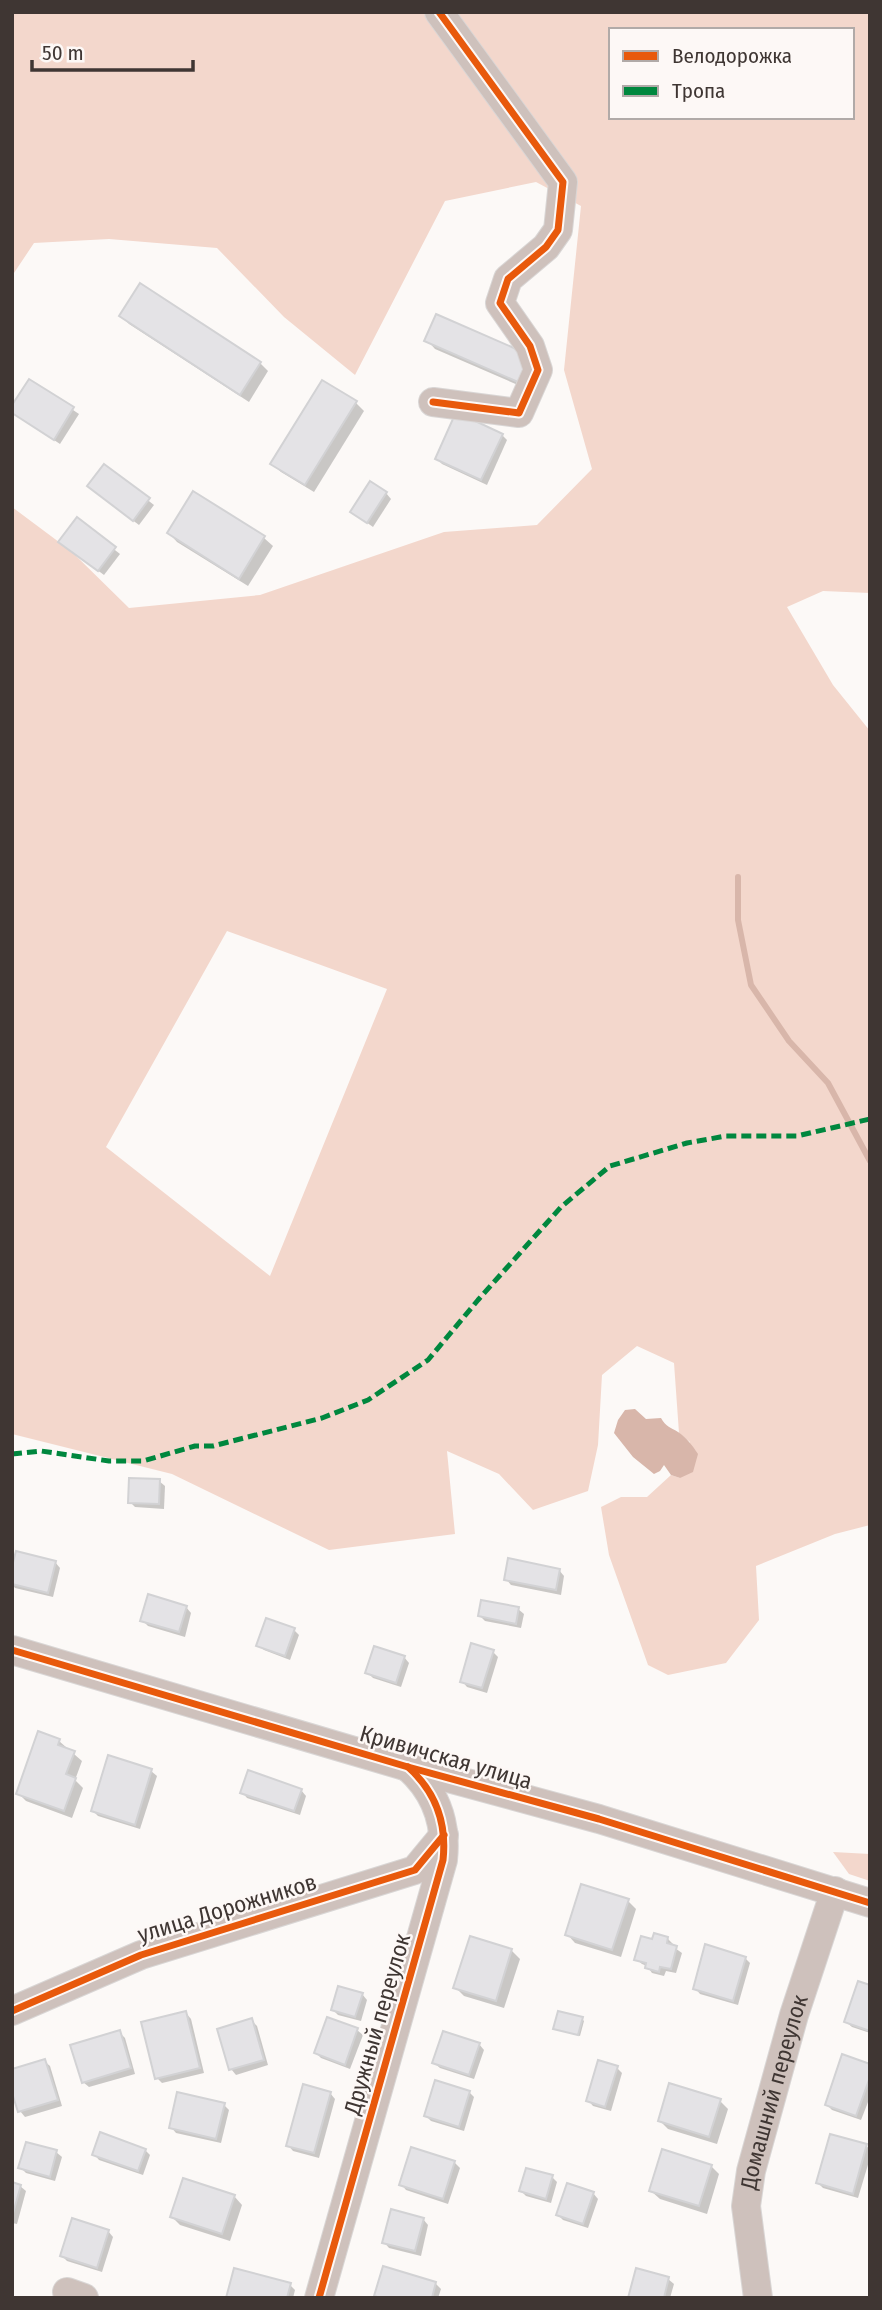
<svg xmlns="http://www.w3.org/2000/svg" width="882" height="2310" viewBox="0 0 882 2310" font-family="'Fira Sans Condensed',sans-serif">
<style>
.forest{fill:#f3d7cc;fill-rule:evenodd}
.water{fill:#d8b6aa}
.shadow{fill:#0003}
.lines{fill:none;stroke-linecap:round;stroke-linejoin:round}
.stream{stroke:#d8b6aa;stroke-width:6}
.building{fill:#e4e3e6;stroke:#d2d2d4;stroke-width:2}
.minor-casing{stroke:#d9d6d5;stroke-width:30}
.minor{stroke:#cec1bc;stroke-width:28}
.quiet{stroke:#00873e;stroke-width:5;stroke-dasharray:10 5;stroke-linecap:butt}
.cycleway-casing{stroke:#fdf8f6;stroke-width:11}
.cycleway{stroke:#e8590c;stroke-width:7}
.labels{text-anchor:middle;stroke-width:5;stroke-linejoin:round;paint-order:stroke}
.street-label{font-size:23px;fill:#3f3633;stroke:#fdf8f6}
</style>
<rect width="100%" height="100%" fill="#fcf9f7"/>
<g class="forest">
<path d="M12,12H870V593L823,591L787,607L833,685L870,731V1525L835,1534L756,1566L759,1620L726,1663L668,1675L648,1665L609,1555L601,1507L621,1497H647L671,1475L680,1478L690,1442L679,1433L674,1363L637,1346L602,1375L598,1445L588,1491L533,1510L499,1474L447,1451L455,1534L329,1550L172,1474L12,1434V507L71,551L129,608L260,595L444,532L537,525L592,469L564,370L581,206L536,182L445,201L355,375L284,317L217,248L109,239L34,243L12,276ZM611,30H852V117H611ZM227,931L387,989L270,1276L106,1147Z"/>
<polygon points="833,1852 870,1854 870,1881 849,1874"/>
</g>
<path class="water" d="M635,1409L646,1419L661,1418C666,1427 670,1427 678,1432C687,1438 692,1445 698,1454L693,1472L680,1478L671,1475L664,1465L660,1471L654,1474L633,1457L614,1433L618,1420L625,1410Z"/>
<g class="shadow">
<polygon points="121,316 260,363 268,371 249,402 129,324"/>
<polygon points="427,340 537,365 527,389 435,349"/>
<polygon points="30,381 79,414 60,444 12,412"/>
<polygon points="356,403 364,411 314,492 281,472 272,464"/>
<polygon points="502,435 507,440 487,485 442,464 437,459"/>
<polygon points="104,466 154,505 139,525 94,491"/>
<polygon points="386,493 391,499 373,527 352,512"/>
<polygon points="194,494 264,538 273,546 248,586 177,542 169,533"/>
<polygon points="77,520 120,554 104,575 66,547"/>
<polygon points="159,1481 165,1486 164,1509 135,1507 130,1502"/>
<polygon points="55,1562 60,1568 53,1597 15,1588 12,1584 12,1574"/>
<polygon points="559,1570 564,1576 561,1595 511,1585 506,1579"/>
<polygon points="186,1607 191,1613 185,1637 148,1626 142,1620"/>
<polygon points="518,1609 524,1614 521,1628 485,1621 480,1616"/>
<polygon points="294,1630 299,1635 290,1660 264,1650 258,1645"/>
<polygon points="493,1652 498,1657 487,1693 467,1687 462,1681"/>
<polygon points="404,1657 409,1663 401,1687 373,1678 367,1672"/>
<polygon points="59,1741 82,1761 75,1780 83,1788 72,1818 26,1801 18,1793"/>
<polygon points="151,1771 157,1776 140,1829 98,1816 93,1811"/>
<polygon points="301,1790 306,1796 300,1815 247,1798 242,1792"/>
<polygon points="628,1901 636,1909 621,1957 575,1943 567,1934"/>
<polygon points="668,1939 673,1944 672,1946 682,1953 676,1973 666,1971 664,1976 652,1973 647,1966 642,1964 636,1959 653,1941"/>
<polygon points="511,1950 520,1959 504,2008 464,1996 455,1987"/>
<polygon points="745,1958 750,1963 738,2005 700,1994 695,1988"/>
<polygon points="870,1986 870,2033 852,2027 846,2022"/>
<polygon points="362,1994 367,2000 361,2021 338,2015 333,2010"/>
<polygon points="186,2013 191,2019 204,2073 162,2083 157,2078"/>
<polygon points="582,2019 584,2021 580,2036 555,2028"/>
<polygon points="251,2020 257,2026 268,2065 236,2075 231,2069"/>
<polygon points="357,2030 363,2035 350,2069 321,2058 316,2053"/>
<polygon points="119,2032 125,2038 135,2074 89,2087 83,2082"/>
<polygon points="479,2044 484,2050 474,2079 440,2068 434,2063"/>
<polygon points="44,2061 50,2066 62,2106 25,2117 20,2111"/>
<polygon points="870,2066 870,2097 861,2120 832,2110 827,2105"/>
<polygon points="617,2068 622,2073 611,2111 593,2106 588,2100"/>
<polygon points="469,2092 474,2097 464,2131 431,2121 426,2116"/>
<polygon points="330,2093 335,2099 319,2158 293,2151 288,2145"/>
<polygon points="720,2101 728,2109 717,2144 668,2129 660,2121"/>
<polygon points="224,2105 229,2110 221,2143 176,2133 171,2127"/>
<polygon points="831,2136 866,2146 870,2149 870,2158 858,2198 823,2188 818,2183"/>
<polygon points="145,2150 150,2155 143,2175 99,2160 94,2154"/>
<polygon points="56,2152 62,2157 55,2181 26,2173 20,2167"/>
<polygon points="454,2162 460,2168 448,2204 406,2190 401,2184"/>
<polygon points="711,2166 719,2174 707,2214 660,2199 651,2191"/>
<polygon points="552,2177 557,2182 551,2203 526,2196 521,2191"/>
<polygon points="12,2184 20,2186 26,2191 17,2224 12,2223"/>
<polygon points="593,2193 598,2199 588,2228 563,2220 558,2215"/>
<polygon points="234,2196 242,2205 230,2241 180,2225 172,2217"/>
<polygon points="423,2219 428,2225 421,2256 389,2248 384,2242"/>
<polygon points="108,2231 113,2237 102,2272 67,2261 62,2256"/>
<polygon points="668,2279 674,2284 670,2298 630,2298"/>
<polygon points="436,2284 441,2289 438,2298 379,2298 376,2295"/>
<polygon points="290,2285 295,2290 293,2298 228,2298"/>
</g>
<g class="lines">
<polyline class="stream" points="738,877 738,920 751,985 789,1041 828,1083 870,1161"/>
</g>
<g class="building">
<polygon points="140,283 261,362 240,395 119,316"/>
<polygon points="436,314 530,355 518,382 424,341"/>
<polygon points="29,379 74,407 54,440 12,413 12,405"/>
<polygon points="322,380 357,401 305,485 270,464"/>
<polygon points="456,412 503,434 481,480 435,459"/>
<polygon points="104,464 150,498 133,521 87,486"/>
<polygon points="370,481 387,492 367,523 350,512"/>
<polygon points="193,491 265,536 239,579 167,533"/>
<polygon points="77,517 116,547 98,571 58,542"/>
<polygon points="129,1478 160,1479 159,1504 128,1503"/>
<polygon points="16,1551 56,1561 48,1593 12,1584 12,1566"/>
<polygon points="508,1558 560,1569 556,1590 504,1580"/>
<polygon points="148,1594 187,1606 179,1632 140,1621"/>
<polygon points="481,1600 519,1607 516,1624 478,1616"/>
<polygon points="266,1618 295,1628 285,1656 256,1646"/>
<polygon points="471,1643 494,1650 482,1688 460,1682"/>
<polygon points="374,1646 405,1656 396,1683 365,1673"/>
<polygon points="38,1731 60,1739 58,1745 75,1751 66,1774 76,1778 64,1811 16,1794"/>
<polygon points="108,1755 152,1769 135,1825 91,1811"/>
<polygon points="248,1770 302,1789 294,1811 240,1793"/>
<polygon points="581,1884 629,1899 612,1950 565,1935"/>
<polygon points="654,1933 668,1937 667,1943 677,1946 671,1969 660,1967 659,1972 645,1968 646,1963 634,1960 641,1936 652,1939"/>
<polygon points="470,1936 512,1949 496,2001 453,1988"/>
<polygon points="705,1944 746,1957 733,2001 693,1989"/>
<polygon points="858,1981 870,1985 870,2031 844,2022"/>
<polygon points="338,1986 363,1993 355,2017 331,2010"/>
<polygon points="186,2011 200,2068 155,2079 141,2022"/>
<polygon points="558,2011 583,2017 578,2035 553,2029"/>
<polygon points="327,2017 358,2028 345,2065 314,2053"/>
<polygon points="252,2018 264,2060 229,2070 217,2029"/>
<polygon points="120,2030 131,2068 82,2083 70,2045"/>
<polygon points="443,2031 480,2043 469,2075 432,2063"/>
<polygon points="842,2054 870,2064 870,2077 856,2116 825,2105"/>
<polygon points="45,2059 58,2100 18,2112 12,2093 12,2069"/>
<polygon points="598,2060 618,2066 605,2107 586,2101"/>
<polygon points="435,2080 470,2091 459,2127 424,2116"/>
<polygon points="669,2083 721,2099 709,2137 658,2121"/>
<polygon points="303,2084 331,2092 314,2153 286,2146"/>
<polygon points="177,2092 225,2103 216,2139 169,2128"/>
<polygon points="100,2132 146,2149 138,2171 92,2155"/>
<polygon points="830,2134 867,2144 853,2194 816,2183"/>
<polygon points="26,2142 57,2150 50,2177 18,2168"/>
<polygon points="411,2147 455,2161 443,2199 399,2185"/>
<polygon points="662,2149 712,2165 699,2206 649,2191"/>
<polygon points="526,2168 553,2175 546,2199 519,2191"/>
<polygon points="183,2178 235,2195 222,2234 170,2217"/>
<polygon points="12,2182 21,2185 12,2217"/>
<polygon points="567,2183 594,2192 583,2224 556,2215"/>
<polygon points="391,2209 424,2218 415,2251 382,2243"/>
<polygon points="72,2218 109,2230 97,2268 60,2256"/>
<polygon points="383,2266 436,2282 432,2298 381,2298 374,2296"/>
<polygon points="234,2268 291,2283 287,2298 226,2298"/>
<polygon points="636,2268 669,2277 664,2298 628,2298"/>
</g>
<g class="lines">
<defs>
<g id="minor">
<polyline points="433,402 519,413 538,370 530,346 500,303 508,279 546,247 558,230 563,182 439,12"/>
<polyline points="12,1650 408,1767 599,1819 870,1903"/>
<polyline points="12,2011 141,1955 415,1870 444,1835"/>
<polyline points="67,2292 84,2298"/>
<path d="M319,2298L443,1860C447,1823 436,1792 408,1767"/>
<path id="s1" d="M758,2298L746,2206L751,2171L794,2015L835,1891"/>
</g>
</defs>
<use href="#minor" class="minor-casing"/>
<use href="#minor" class="minor"/>
<polyline class="quiet" points="12,1454 41,1451 109,1461 143,1461 195,1446 213,1446 322,1418 368,1400 428,1360 478,1300 561,1207 610,1166 687,1143 726,1136 797,1136 870,1119"/>
<defs>
<g id="cycleway">
<polyline points="433,402 519,413 538,370 530,346 500,303 508,279 546,247 558,230 563,182 439,12"/>
<polyline points="12,1650 408,1767 599,1819 870,1903"/>
<polyline points="12,2011 141,1955 415,1870 444,1835"/>
<path d="M319,2298L443,1860C447,1823 436,1792 408,1767"/>
</g>
</defs>
<use href="#cycleway" class="cycleway-casing"/>
<use href="#cycleway" class="cycleway"/>
</g>
<g class="labels">
<g class="street-label">
<text transform="translate(446 1757) rotate(16)" y="8">Кривичская улица</text>
<text transform="translate(227 1908) rotate(-17)" y="8">улица Дорожников</text>
<text transform="translate(377 2024) rotate(-74)" y="8">Дружный переулок</text>
<text dy="8" stroke="none"><textPath href="#s1" startOffset="210">Домашний переулок</textPath></text>
</g>
</g>
<rect width="882" height="2310" fill="none" stroke="#3f3633" stroke-width="28"/>
<rect x="609" y="28" width="245" height="91" fill="#fdf8f6" stroke="#b1aaa8" stroke-width="2"/>
<rect x="623" y="51" width="35" height="10" fill="#e8590c" stroke="#b1aaa8" stroke-width="2"/>
<text x="672" y="63" font-size="21" fill="#3f3633">Велодорожка</text>
<rect x="623" y="86" width="35" height="10" fill="#00873e" stroke="#b1aaa8" stroke-width="2"/>
<text x="672" y="98" font-size="21" fill="#3f3633">Тропа</text>
<path d="M32 60v10h161v-10" fill="none" stroke="#3f3633" stroke-width="3.5"/>
<text x="42" y="60" font-size="21" fill="#3f3633" stroke="#fdf8f6" stroke-width="5" paint-order="stroke">50 m</text>
</svg>
